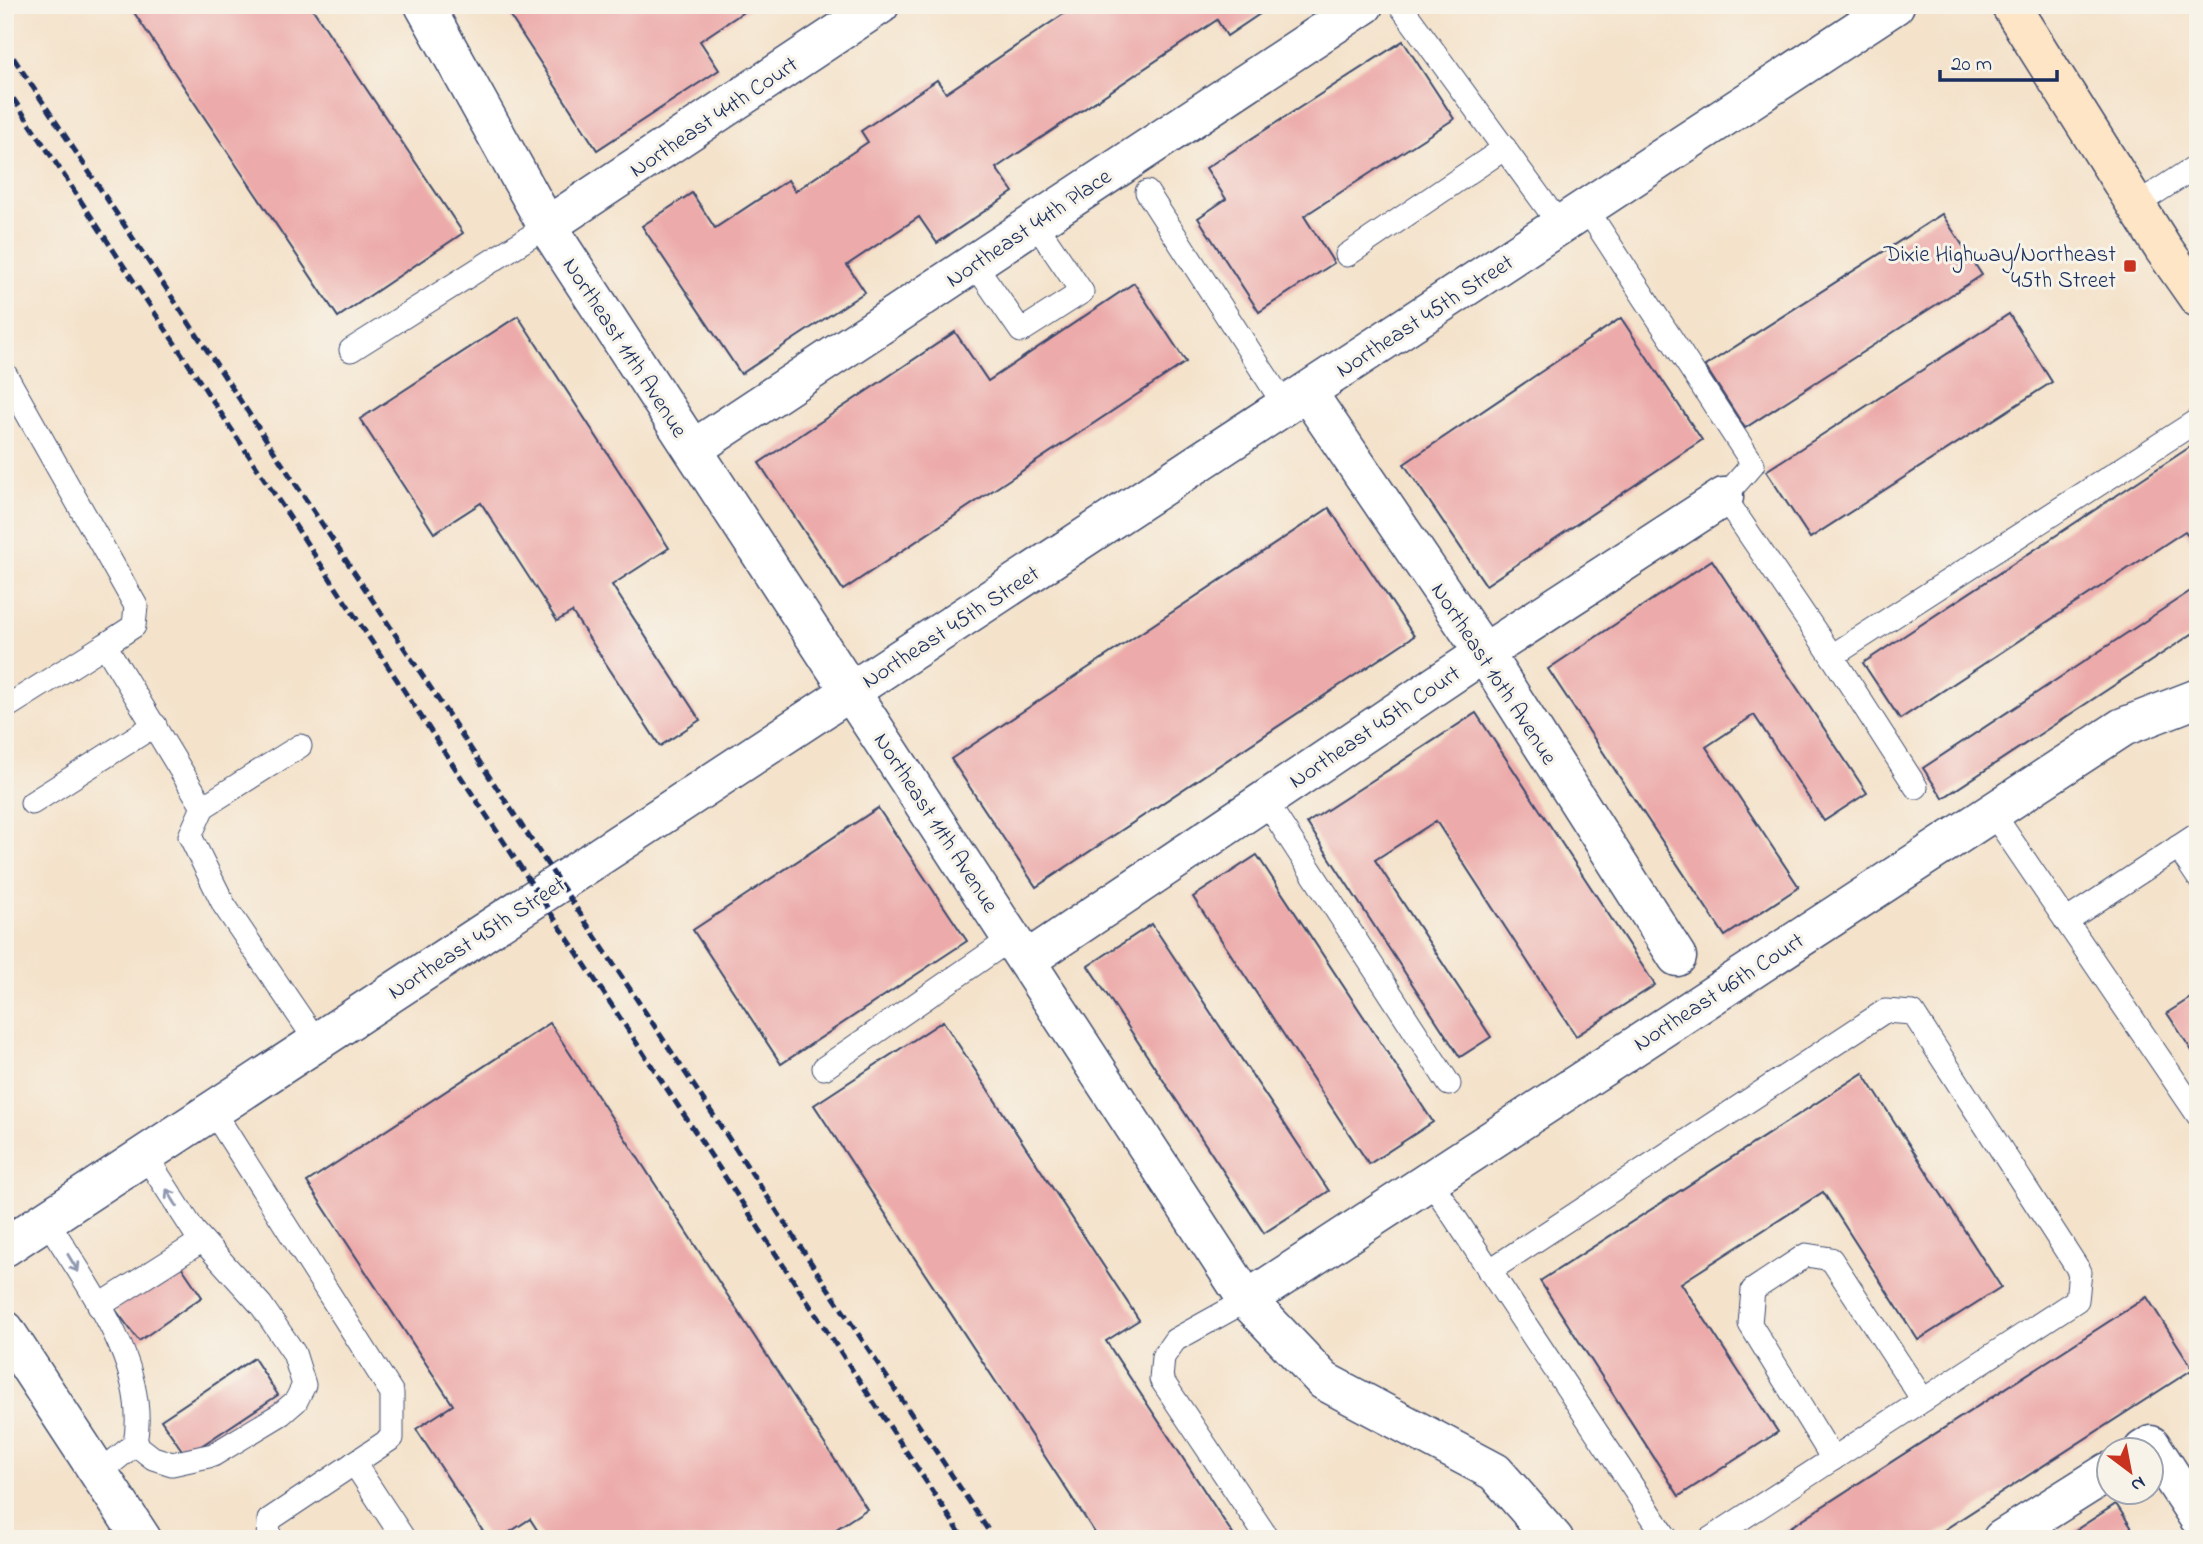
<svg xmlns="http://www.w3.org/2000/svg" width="2203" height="1544" viewBox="0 0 2203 1544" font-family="'Indie Flower',sans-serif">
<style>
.building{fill:#ecabaa}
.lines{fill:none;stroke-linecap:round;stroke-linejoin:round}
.service-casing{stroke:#3c4a6e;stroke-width:25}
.minor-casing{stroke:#3c4a6e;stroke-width:41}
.tertiary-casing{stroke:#3c4a6e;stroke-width:41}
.secondary-casing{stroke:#3c4a6e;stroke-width:41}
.service{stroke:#fff;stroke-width:23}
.minor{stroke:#fff;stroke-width:38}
.tertiary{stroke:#fff;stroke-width:38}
.secondary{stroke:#fde5c5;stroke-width:38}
.rail{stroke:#1b2f5e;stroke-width:5;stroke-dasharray:10 5;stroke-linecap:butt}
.oneway{stroke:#8d97ae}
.poi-dot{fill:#c8321e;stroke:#f7f3e8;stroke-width:2.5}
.labels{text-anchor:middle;stroke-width:6;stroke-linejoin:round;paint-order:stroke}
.street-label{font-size:23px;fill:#1b2f5e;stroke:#f7f3e8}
.poi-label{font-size:23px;fill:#1b2f5e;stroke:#f7f3e8;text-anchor:end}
</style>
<rect width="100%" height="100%" fill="#f7f3e8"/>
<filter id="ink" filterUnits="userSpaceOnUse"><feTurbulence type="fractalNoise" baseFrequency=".0143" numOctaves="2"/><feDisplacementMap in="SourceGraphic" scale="14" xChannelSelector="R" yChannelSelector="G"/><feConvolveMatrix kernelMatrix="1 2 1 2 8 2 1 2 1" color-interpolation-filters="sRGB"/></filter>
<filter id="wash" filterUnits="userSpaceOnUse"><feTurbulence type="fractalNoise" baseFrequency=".00686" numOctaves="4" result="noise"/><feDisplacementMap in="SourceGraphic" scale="28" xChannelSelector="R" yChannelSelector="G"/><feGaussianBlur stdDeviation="1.57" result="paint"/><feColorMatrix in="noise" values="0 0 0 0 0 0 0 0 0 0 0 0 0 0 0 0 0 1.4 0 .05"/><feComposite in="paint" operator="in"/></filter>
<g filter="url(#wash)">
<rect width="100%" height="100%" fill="#f4e2ca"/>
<g id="blocks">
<g class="building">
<polygon points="129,5 310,5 463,233 338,317"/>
<polygon points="503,5 754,5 700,41 719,70 597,150"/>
<polygon points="1077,5 1273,5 1227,36 1217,20 996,168 1013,192 937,243 919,217 847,265 865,292 741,374 642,226 692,193 715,228 788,180 795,191 868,142 861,131 937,80 946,93"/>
<polygon points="1403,41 1454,119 1304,216 1334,263 1259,312 1198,218 1226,199 1206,168"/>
<polygon points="1942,214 1982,275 1745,428 1705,366"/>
<polygon points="1134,283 1186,362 843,590 759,463 955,332 988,381"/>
<polygon points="2009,314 2052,382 1810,538 1766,471"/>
<polygon points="518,316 669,548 612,585 700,720 660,746 572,612 557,621 481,503 434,533 360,419"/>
<polygon points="1621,318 1702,440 1486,585 1404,464"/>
<polygon points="2193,445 2198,452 2198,549 2185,531 1900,719 1863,663"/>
<polygon points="1329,508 1414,636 1036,887 951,759"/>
<polygon points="1712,560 1867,793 1824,821 1754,715 1706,747 1799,887 1725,936 1548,669"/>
<polygon points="2198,586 2198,630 1943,798 1923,768"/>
<polygon points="1476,713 1655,985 1576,1036 1436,821 1375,860 1491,1037 1460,1057 1307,823"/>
<polygon points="878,808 967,941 781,1064 693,930"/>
<polygon points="1257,855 1433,1122 1369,1164 1193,897"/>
<polygon points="1152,924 1329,1191 1264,1233 1088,966"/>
<polygon points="2198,993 2198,1060 2167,1013"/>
<polygon points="943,1021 1139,1320 1106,1341 1236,1539 1099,1539 814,1105"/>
<polygon points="550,1023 867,1509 821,1539 543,1539 530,1519 499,1539 488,1539 416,1429 453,1405 307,1182"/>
<polygon points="1863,1073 2001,1287 1918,1340 1823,1192 1681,1283 1778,1432 1679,1496 1540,1281"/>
<polygon points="179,1263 202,1297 139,1341 115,1309"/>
<polygon points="2147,1297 2193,1369 1930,1539 1772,1539"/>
<polygon points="254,1358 278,1395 186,1456 161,1420"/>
<polygon points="2116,1504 2139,1539 2062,1539"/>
</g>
</g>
</g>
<g filter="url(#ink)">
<use href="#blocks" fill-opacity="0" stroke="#3c4a6e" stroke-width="2"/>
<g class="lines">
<defs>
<g id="service">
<polyline points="1400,5 1560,225"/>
<polyline points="1147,192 1285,406"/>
<polyline points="2136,205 2198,165"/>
<polyline points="1586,208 1753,464 1724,497 1832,656 2198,420"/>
<polyline points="1347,255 1505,148"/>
<polyline points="974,263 1021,331 1082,292 1035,223"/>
<polyline points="351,350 547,226"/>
<polyline points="5,374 136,606 134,626 105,645"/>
<polyline points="1832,656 1916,787"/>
<polyline points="5,708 105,645 203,807 300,746"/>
<polyline points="1265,800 1449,1084"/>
<polyline points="32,803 155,725"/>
<polyline points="203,807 190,836 224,905 317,1042"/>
<polyline points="1992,812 2198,1115"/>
<polyline points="2178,847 2198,877"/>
<polyline points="2066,921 2198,834"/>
<polyline points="824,1068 1012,938"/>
<polyline points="213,1111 392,1393 392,1438 269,1520 268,1539"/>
<polyline points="1430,1180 1667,1539"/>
<path d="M47,1220C86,1285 150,1364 135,1444L99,1473"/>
<polyline points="1489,1271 1885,1011 1913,1013 2080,1272 2077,1300 1710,1539"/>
<polyline points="1247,1300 1175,1340 1163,1357 1161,1379 1268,1539"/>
<polyline points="99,1306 192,1247 200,1240"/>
<polyline points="135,1444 153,1458 172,1464 213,1455 281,1414 296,1401 304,1385 294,1353 261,1305 194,1231 145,1155"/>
<polyline points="1833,1459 1750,1324 1753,1290 1806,1255 1831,1259 1923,1400"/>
<polyline points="354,1463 404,1539"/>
</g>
<g id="minor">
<polyline points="424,5 547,226 1247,1300 1324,1381 1495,1472 1554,1539"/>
<polyline points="547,226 880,5"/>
<polyline points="1307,392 1484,653 1677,957"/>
<polyline points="693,449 1364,5"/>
<polyline points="1027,960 1484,653 1724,497"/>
<polyline points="1247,1300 2123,727 2198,698"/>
<polyline points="5,1330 142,1539"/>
<polyline points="2143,1450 2151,1445 2198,1517"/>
<polyline points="2002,1539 2108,1472"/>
</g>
<polyline id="tertiary" points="5,1247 1895,5"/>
<polyline id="secondary" points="2010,5 2163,248 2198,298"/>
</defs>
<use href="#service" class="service-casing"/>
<use href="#minor" class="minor-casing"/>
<use href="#tertiary" class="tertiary-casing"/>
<use href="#secondary" class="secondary-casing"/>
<use href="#service" class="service"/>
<use href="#minor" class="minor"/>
<use href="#tertiary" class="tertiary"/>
<use href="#secondary" class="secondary"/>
<g class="rail">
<polyline points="5,45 994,1539"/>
<polyline points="5,86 964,1539"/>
</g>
</g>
<defs><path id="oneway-shaft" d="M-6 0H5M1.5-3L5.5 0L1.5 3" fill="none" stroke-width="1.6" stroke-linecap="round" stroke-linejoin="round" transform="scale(1.75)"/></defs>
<g class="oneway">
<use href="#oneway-shaft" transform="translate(172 1198) rotate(-122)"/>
<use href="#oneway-shaft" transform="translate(73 1263) rotate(59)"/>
</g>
</g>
<rect class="poi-dot" x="2123" y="259" width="14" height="14" rx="3.5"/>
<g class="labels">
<g class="street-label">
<text transform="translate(713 116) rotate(-34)" y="8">Northeast 44th Court</text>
<text transform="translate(1028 227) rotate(-34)" y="8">Northeast 44th Place</text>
<text transform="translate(1424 315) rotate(-33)" y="8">Northeast 45th Street</text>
<text transform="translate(626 347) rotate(57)" y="8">Northeast 11th Avenue</text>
<text transform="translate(950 626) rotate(-33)" y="8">Northeast 45th Street</text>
<text transform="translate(1495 673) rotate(57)" y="8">Northeast 10th Avenue</text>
<text transform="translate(1374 726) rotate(-34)" y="8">Northeast 45th Court</text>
<text transform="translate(937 822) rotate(57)" y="8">Northeast 11th Avenue</text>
<text transform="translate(476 937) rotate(-33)" y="8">Northeast 45th Street</text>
<text transform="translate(1718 991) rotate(-33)" y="8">Northeast 46th Court</text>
</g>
<g class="poi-label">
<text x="2116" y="261">Dixie Highway/Northeast<tspan x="2116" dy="26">45th Street</tspan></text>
</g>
</g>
<rect width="2203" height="1544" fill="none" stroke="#f7f3e8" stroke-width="28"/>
<g transform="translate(2130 1471) rotate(148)"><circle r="33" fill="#f7f3e8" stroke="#9fa5b1" stroke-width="2"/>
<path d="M0-5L12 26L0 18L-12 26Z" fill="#c8321e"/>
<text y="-10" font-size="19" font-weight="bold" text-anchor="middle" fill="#1b2f5e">N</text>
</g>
<path d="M1940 70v10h117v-10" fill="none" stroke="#1b2f5e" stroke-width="3.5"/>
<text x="1951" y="70" font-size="21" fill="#1b2f5e" stroke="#f7f3e8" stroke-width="5" paint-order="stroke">20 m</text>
</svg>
